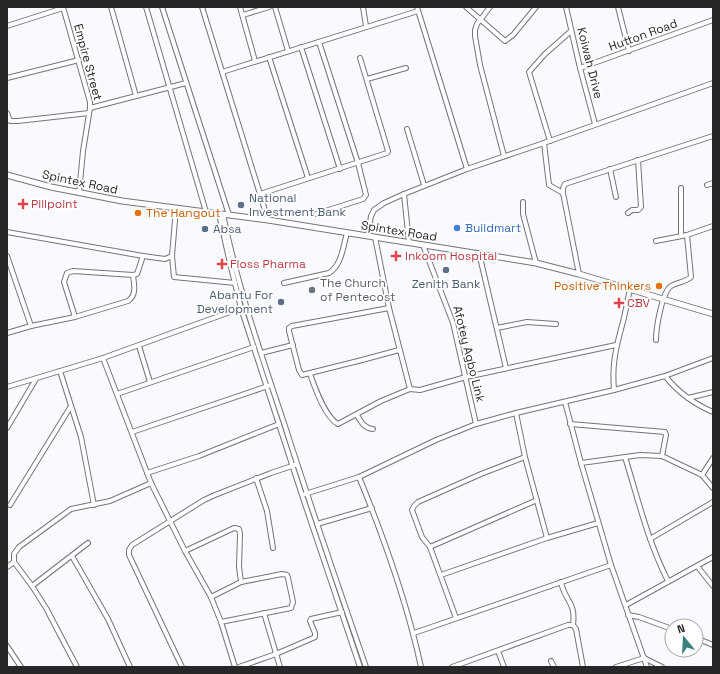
<svg xmlns="http://www.w3.org/2000/svg" width="720" height="674" viewBox="0 0 720 674" font-family="'Space Grotesk',sans-serif">
<style>
.lines{fill:none;stroke-linecap:round;stroke-linejoin:round}
.minor-casing{stroke:#74747a;stroke-width:6}
.major-casing{stroke:#74747a;stroke-width:7}
.minor{stroke:#fff;stroke-width:4}
.major{stroke:#fff;stroke-width:5}
.health-dot{fill:#e0444e;stroke:#fff;stroke-width:1.5}
.service-dot{fill:#5c6f8a;stroke:#fff;stroke-width:1.5}
.food-dot{fill:#e8710a;stroke:#fff;stroke-width:1.5}
.shop-dot{fill:#3f7fe0;stroke:#fff;stroke-width:1.5}
.worship-dot{fill:#6b7280;stroke:#fff;stroke-width:1.5}
.labels{text-anchor:middle;stroke-width:3.5;stroke-linejoin:round;paint-order:stroke}
.street-label{font-size:12px;fill:#27272a;stroke:#fff}
.service-label{font-size:12px;fill:#4e5e75;stroke:#fff;text-anchor:start}
.health-label{font-size:12px;fill:#be3a42;stroke:#fff;text-anchor:start}
.food-label{font-size:12px;fill:#c56008;stroke:#fff;text-anchor:start}
.shop-label{font-size:12px;fill:#366cbe;stroke:#fff;text-anchor:start}
.worship-label{font-size:12px;fill:#5b616d;stroke:#fff;text-anchor:start}
</style>
<rect width="100%" height="100%" fill="#f9faff"/>
<g class="lines">
<defs>
<g id="minor">
<polyline points="63,7 90,102 90,108 83,151 79,193"/>
<polyline points="111,7 136,96"/>
<polyline points="146,7 206,212"/>
<polyline points="162,7 229,215"/>
<polyline points="202,7 268,220"/>
<polyline points="240,7 255,61"/>
<polyline points="275,7 288,51"/>
<polyline points="363,7 366,26"/>
<polyline points="417,7 467,169"/>
<polyline points="466,7 505,41 513,35 536,7"/>
<polyline points="490,7 477,24 475,30 475,36 480,65 504,156"/>
<polyline points="566,7 580,68 595,124"/>
<polyline points="618,7 629,51"/>
<polyline points="243,15 269,7"/>
<polyline points="7,26 63,8"/>
<polyline points="301,47 340,169"/>
<polyline points="269,57 308,178"/>
<polyline points="580,68 713,20"/>
<polyline points="222,72 418,11"/>
<polyline points="7,78 79,60"/>
<polyline points="367,79 406,68"/>
<polyline points="90,108 186,83"/>
<polyline points="7,113 10,121 18,121 89,113"/>
<polyline points="407,129 424,185"/>
<polyline points="550,141 529,72 545,54 571,31"/>
<polyline points="544,143 549,185 563,193"/>
<polyline points="610,169 616,197"/>
<polyline points="707,185 713,183"/>
<polyline points="681,188 681,236"/>
<polyline points="260,194 387,153 388,151 360,58"/>
<polyline points="404,194 409,243"/>
<polyline points="523,202 523,214 536,263"/>
<polyline points="628,213 632,210 638,210 641,207 638,160"/>
<polyline points="219,214 229,259 241,308 302,495 360,667"/>
<path d="M223,214C237,285 261,354 284,423C310,505 338,586 366,667"/>
<polyline points="316,214 363,199 366,195 358,163 319,42"/>
<polyline points="7,232 143,256 165,259 172,256 176,208"/>
<polyline points="368,236 371,216 374,210 384,203 404,194 467,169 544,143 713,83"/>
<polyline points="375,237 389,308 410,389"/>
<polyline points="656,241 687,235 713,226"/>
<polyline points="423,245 453,323 476,424"/>
<polyline points="479,253 506,368"/>
<polyline points="7,256 31,326"/>
<polyline points="172,256 174,277 235,283"/>
<polyline points="579,274 563,193 563,188 565,184 713,136"/>
<path d="M284,283L329,273C342,265 343,246 347,233"/>
<polyline points="389,308 292,326 289,328 289,331 299,370 302,375 362,360 399,350"/>
<polyline points="75,317 64,282 67,273 73,271 133,275 137,274 143,256"/>
<polyline points="497,328 527,322 556,324"/>
<path d="M7,333L31,326L75,317L128,301C137,295 134,285 133,275"/>
<path d="M656,340C656,328 662,292 671,286C678,282 686,282 691,277L687,235"/>
<polyline points="139,346 150,382"/>
<polyline points="261,353 293,345"/>
<polyline points="103,358 151,483 185,551 211,597 221,622 235,667"/>
<polyline points="60,371 81,437 94,505"/>
<path d="M310,374C315,388 325,417 338,424L381,401L410,389L420,390L466,377L616,345"/>
<path d="M665,376C678,392 694,404 713,412"/>
<polyline points="7,387 103,358 241,308"/>
<path d="M614,390C612,366 615,352 621,329C625,316 627,302 630,289"/>
<polyline points="117,394 254,347"/>
<polyline points="688,398 713,392"/>
<polyline points="565,402 581,463 611,565 647,667"/>
<polyline points="516,413 525,457 547,538"/>
<path d="M357,415C361,422 364,428 373,429"/>
<polyline points="570,424 665,432 666,435 662,456"/>
<polyline points="7,428 36,379"/>
<polyline points="132,432 268,386"/>
<path d="M625,457C638,499 648,542 668,581"/>
<polyline points="581,463 640,455 662,456 702,475 713,488"/>
<polyline points="147,473 199,456 279,424"/>
<polyline points="702,475 713,458"/>
<path d="M359,477C384,538 407,602 421,667"/>
<polyline points="256,478 267,511 273,548"/>
<polyline points="305,494 359,477 436,440 476,424 516,413 614,390 665,376 713,358"/>
<polyline points="10,505 71,406"/>
<polyline points="317,524 372,508"/>
<polyline points="650,539 713,502"/>
<polyline points="430,547 537,500"/>
<polyline points="185,551 234,528 239,529 240,534 239,567 241,582"/>
<polyline points="72,556 108,619 130,667"/>
<polyline points="697,566 713,586"/>
<polyline points="7,567 14,562"/>
<polyline points="441,575 547,538 598,523"/>
<path d="M561,582C565,602 576,601 573,625"/>
<polyline points="32,586 88,543"/>
<polyline points="211,597 241,582 282,574 287,575 288,578 293,602 291,608 221,622"/>
<polyline points="626,605 713,557"/>
<polyline points="264,613 280,667"/>
<polyline points="628,615 639,617 672,629"/>
<polyline points="456,618 430,547 422,537 412,510 414,506 418,502 481,474 525,457"/>
<polyline points="414,633 611,565"/>
<polyline points="696,638 713,645"/>
<polyline points="7,646 21,667"/>
<polyline points="498,651 504,667"/>
<polyline points="551,661 554,667"/>
<polyline points="77,667 46,608 32,586 14,562 14,554 19,547 71,509 110,501 151,483"/>
<polyline points="182,667 129,555 129,550 132,545 204,500 215,495 271,473 295,465"/>
<polyline points="239,667 276,654 313,638 315,637 315,633 310,621 311,619 342,612"/>
<polyline points="452,667 568,625 573,625 576,629 583,667"/>
<polyline points="616,667 644,658 662,667"/>
</g>
<polyline id="major" points="7,175 51,187 122,201 268,220 536,263 579,274 713,314"/>
</defs>
<use href="#minor" class="minor-casing"/>
<use href="#major" class="major-casing"/>
<use href="#minor" class="minor"/>
<use href="#major" class="major"/>
</g>
<g class="health-dot">
<path d="M21 198h4v4h4v4h-4v4h-4v-4h-4v-4h4z"/>
<path d="M394 250h4v4h4v4h-4v4h-4v-4h-4v-4h4z"/>
<path d="M220 258h4v4h4v4h-4v4h-4v-4h-4v-4h4z"/>
<path d="M617 297h4v4h4v4h-4v4h-4v-4h-4v-4h4z"/>
</g>
<g class="service-dot">
<circle cx="241" cy="205" r="4"/>
<circle cx="205" cy="229" r="4"/>
<circle cx="446" cy="270" r="4"/>
<circle cx="281" cy="302" r="4"/>
</g>
<g class="food-dot">
<circle cx="138" cy="213" r="4"/>
<circle cx="659" cy="286" r="4"/>
</g>
<circle class="shop-dot" cx="457" cy="228" r="4"/>
<circle class="worship-dot" cx="312" cy="290" r="4"/>
<g class="labels">
<g class="street-label">
<text transform="translate(643 35) rotate(-20)" y="4">Hutton Road</text>
<text transform="translate(88 62) rotate(75)" y="4">Empire Street</text>
<text transform="translate(590 63) rotate(76)" y="4">Koiwah Drive</text>
<text transform="translate(80 182) rotate(12)" y="4">Spintex Road</text>
<text transform="translate(399 231) rotate(9)" y="4">Spintex Road</text>
<text transform="translate(469 354) rotate(76)" y="4">Afotey Agbo Link</text>
</g>
<g class="service-label">
<text x="249" y="202">National<tspan x="249" dy="14">Investment Bank</tspan></text>
<text x="213" y="233">Absa</text>
<text x="446" y="288" text-anchor="middle">Zenith Bank</text>
<text x="273" y="299" text-anchor="end">Abantu For<tspan x="273" dy="14">Development</tspan></text>
</g>
<g class="health-label">
<text x="31" y="208">Pillpoint</text>
<text x="405" y="260">Inkoom Hospital</text>
<text x="230" y="268">Floss Pharma</text>
<text x="627" y="307">CBV</text>
</g>
<g class="food-label">
<text x="146" y="217">The Hangout</text>
<text x="651" y="290" text-anchor="end">Positive Thinkers</text>
</g>
<g class="shop-label">
<text x="465" y="232">Buildmart</text>
</g>
<g class="worship-label">
<text x="320" y="287">The Church<tspan x="320" dy="14">of Pentecost</tspan></text>
</g>
</g>
<rect width="720" height="674" fill="none" stroke="#27272a" stroke-width="16"/>
<g transform="translate(684 638) rotate(342)"><circle r="19" fill="#ffffff" stroke="#a9a9aa"/>
<path d="M0-3L7 15L0 10L-7 15Z" fill="#38807b"/>
<text y="-6" font-size="11" font-weight="bold" text-anchor="middle" fill="#27272a">N</text>
</g>
</svg>
